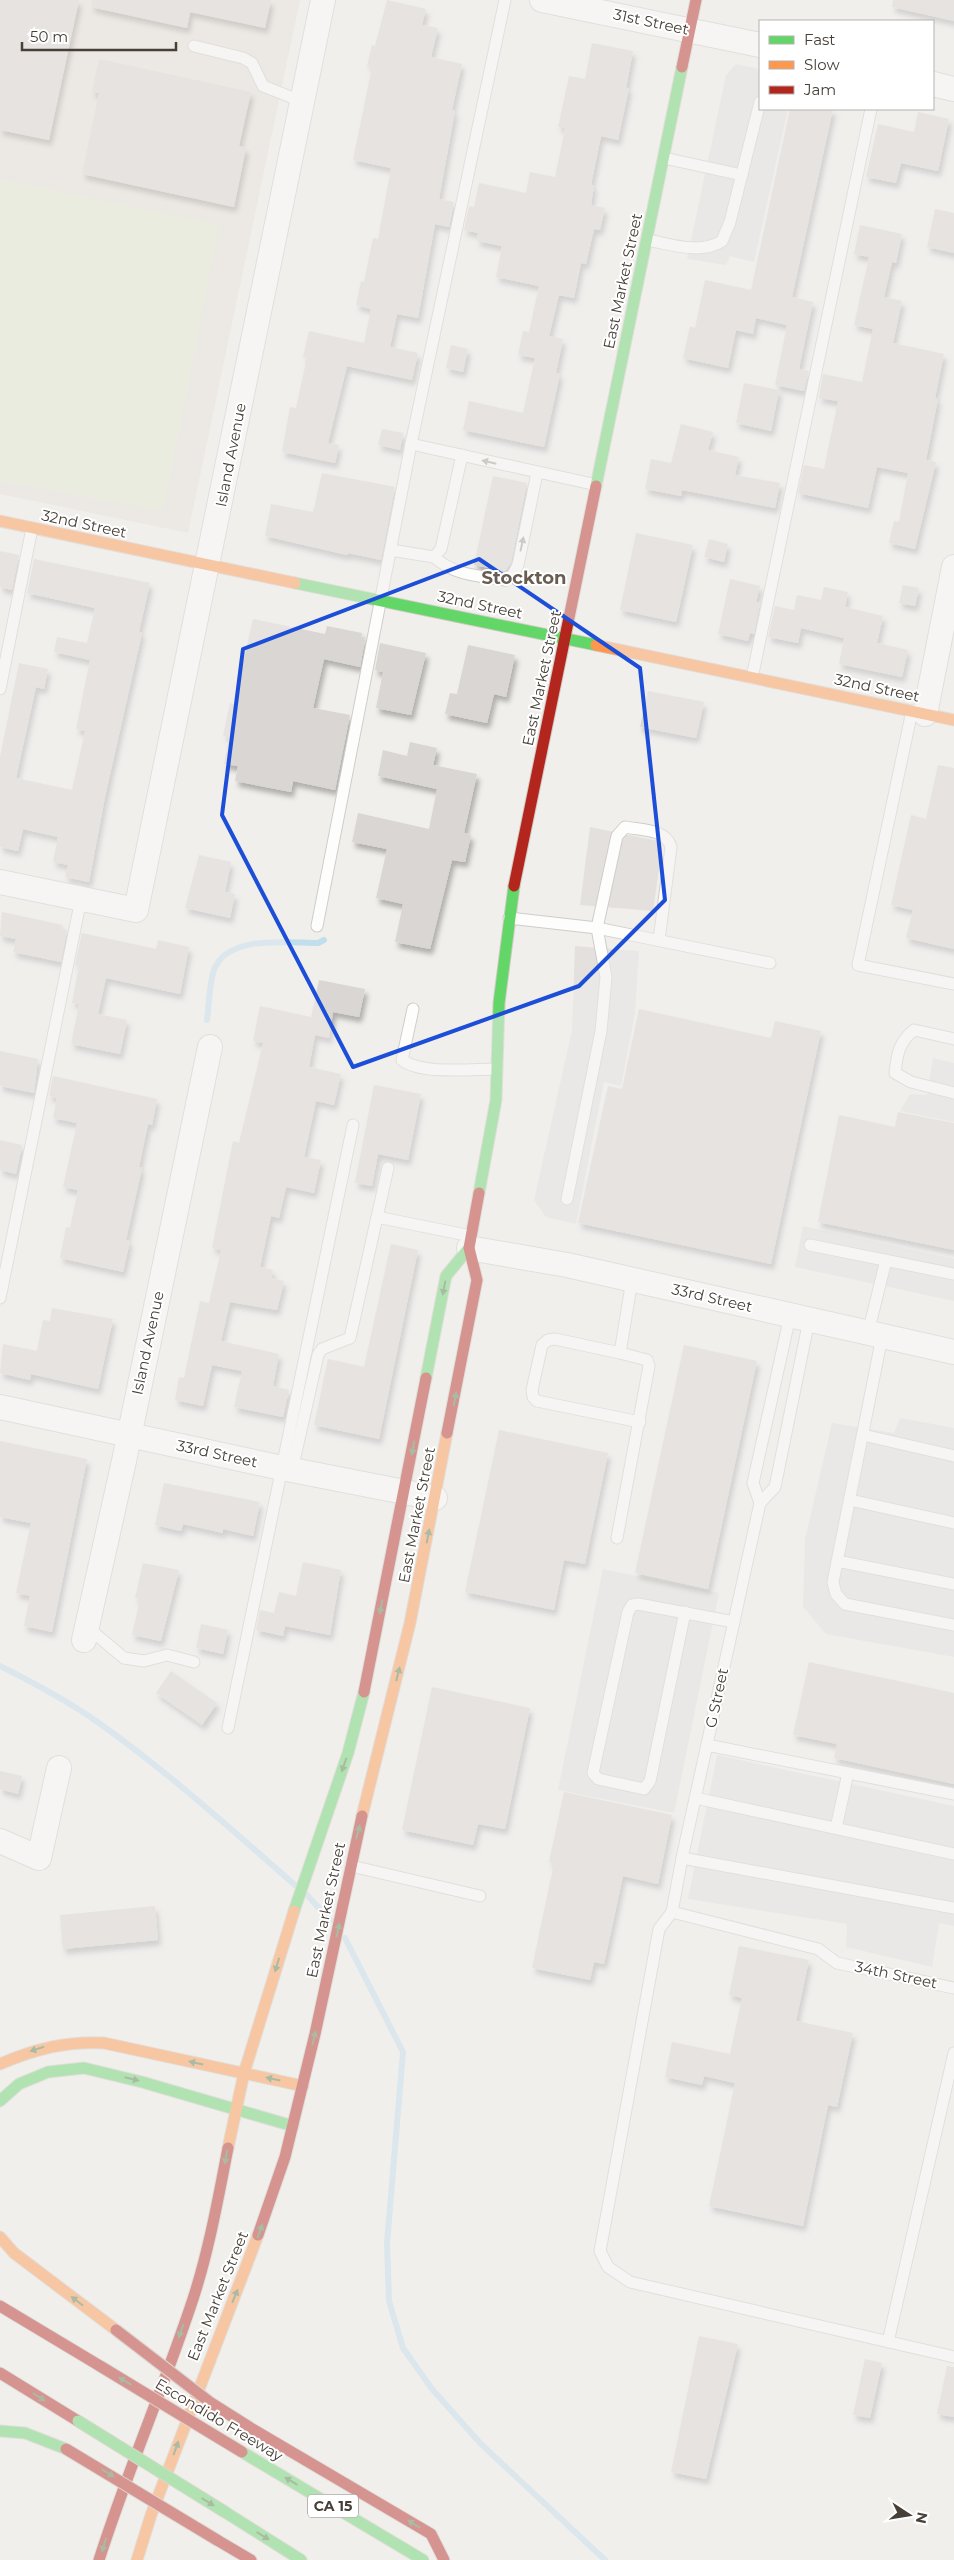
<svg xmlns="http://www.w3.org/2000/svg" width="954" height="2560" viewBox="0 0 954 2560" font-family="Montserrat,sans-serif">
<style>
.education{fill:#e7e1d8}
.green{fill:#e1e9ce}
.parking{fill:#e3e0dd}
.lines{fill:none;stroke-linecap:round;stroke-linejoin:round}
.stream{stroke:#c0deeb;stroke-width:6}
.building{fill:#d9d6d3;filter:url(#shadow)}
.lane-casing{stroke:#cfcdca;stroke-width:13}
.street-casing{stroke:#cfcdca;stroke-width:26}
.fast-casing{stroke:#d0cbc3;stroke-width:13}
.slow-casing{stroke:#d0cbc3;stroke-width:13}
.jam-casing{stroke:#d0cbc3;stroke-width:13}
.lane{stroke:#fdfdfc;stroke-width:11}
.street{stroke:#fdfdfc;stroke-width:24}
.fast{stroke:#63d668;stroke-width:11}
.slow{stroke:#ff974d;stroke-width:11}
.jam{stroke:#b3261e;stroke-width:11}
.fast-bridge-casing{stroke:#c7b9a9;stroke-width:13;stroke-linecap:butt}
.jam-bridge-casing{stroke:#c7b9a9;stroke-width:13;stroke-linecap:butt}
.fast-bridge{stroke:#63d668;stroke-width:11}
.jam-bridge{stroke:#b3261e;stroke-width:11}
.oneway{fill:#a29e9a}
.oneway2{fill:#527c4b}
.marked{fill:none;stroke:#1d4ed8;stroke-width:4;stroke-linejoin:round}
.labels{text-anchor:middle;stroke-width:4;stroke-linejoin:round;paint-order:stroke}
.shield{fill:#fff;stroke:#7e7974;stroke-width:1}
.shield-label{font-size:14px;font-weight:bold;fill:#474038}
.street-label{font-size:15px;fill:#474038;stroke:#fff}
.quarter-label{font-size:18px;font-weight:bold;fill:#695d51;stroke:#fff}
</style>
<defs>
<filter id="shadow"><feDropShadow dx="3" dy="5.5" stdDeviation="2.5" flood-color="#0004"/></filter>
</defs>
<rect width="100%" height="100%" fill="#f1efec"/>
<polygon class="education" points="0,0 300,0 188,533 0,494"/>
<polygon class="green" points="0,179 219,225 164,506 159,510 0,481"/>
<g class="parking">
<polygon points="736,64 760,69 760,109 788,109 754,262 730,256 726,265 687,259 726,75"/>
<polygon points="590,827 663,842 653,911 580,905"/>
<polygon points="575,946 639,951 635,1013 621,1086 604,1082 576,1224 546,1217 534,1200 572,1030"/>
<polygon points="933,1058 954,1063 954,1122 900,1111 910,1094 927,1095"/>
<polygon points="803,1226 954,1259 954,1301 795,1267"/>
<polygon points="900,1418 954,1428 954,1657 826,1634 803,1607 805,1539 832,1423 894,1433"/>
<polygon points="603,1569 719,1593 674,1813 558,1790"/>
<polygon points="717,1755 954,1806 954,1926 939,1923 932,1967 846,1947 847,1924 688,1899"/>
</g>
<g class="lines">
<g class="stream">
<path d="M207,1020C209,1004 209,985 214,970C227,934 289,943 318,943L324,940"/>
<path d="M0,1666C34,1683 68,1701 99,1723C168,1772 231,1829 295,1885"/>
<polyline points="307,1895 330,1920"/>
<polyline points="345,1938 403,2052 387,2243 389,2301 403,2348 432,2389 481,2444 605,2560"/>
</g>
</g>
<g class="building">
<polygon points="0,0 79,0 49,140 0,130"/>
<polygon points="92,0 271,0 265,28 190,12 187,28 91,7"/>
<polygon points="387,0 426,9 422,25 438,28 431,57 462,64 452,110 455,111 439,199 454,202 449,227 435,224 418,318 397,314 390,347 418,353 412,380 347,366 328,443 339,445 335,463 282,452 290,407 296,408 307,357 303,357 309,331 364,343 371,309 356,305 361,281 364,282 373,238 378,239 391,168 353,160 372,67 367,66 372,45 375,46"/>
<polygon points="893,0 954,0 954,21 892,7"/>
<polygon points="592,43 633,51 626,88 629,88 618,140 601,136 591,185 594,185 591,205 605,208 600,230 594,229 586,264 581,263 574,298 559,295 549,336 563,339 556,373 560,374 544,447 463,430 469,401 523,413 535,358 518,355 523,331 529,332 539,286 496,277 502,246 477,241 478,233 464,230 469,206 474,207 479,183 526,193 530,172 555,177 565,128 558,127 569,76 585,79"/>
<polygon points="99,59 251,92 239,146 246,148 234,207 82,174 99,93 92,92"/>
<polygon points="790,109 833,109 792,297 813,302 799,369 809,371 804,391 775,385 787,325 756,318 753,334 736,330 728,368 683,358 690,326 695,328 705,280 751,290"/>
<polygon points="918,112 949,119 938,171 901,163 896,183 866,177 878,124 914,132"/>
<polygon points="935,209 954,213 954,253 927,247"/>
<polygon points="860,225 902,234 896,263 892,262 884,297 902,301 893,343 944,354 935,398 938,399 926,460 936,462 915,549 889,543 894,521 899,522 908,473 877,467 868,508 798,493 804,465 824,469 838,401 819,398 823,374 862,382 873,329 854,325 869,257 854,254"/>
<polygon points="451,345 468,349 463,372 446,368"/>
<polygon points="744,383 779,390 771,431 736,423"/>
<polygon points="681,424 713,432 708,450 739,457 735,475 780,483 775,508 682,490 681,496 645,489 651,459 671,463"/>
<polygon points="382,429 403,433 400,450 378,445"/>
<polygon points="322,473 395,487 381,560 348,553 347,555 265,536 271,504 313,512"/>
<polygon points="493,476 527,483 511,563 505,571 474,565"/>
<polygon points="636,533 693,545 676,622 620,610"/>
<polygon points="709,539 728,544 724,562 704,557"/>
<polygon points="0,551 19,555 12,590 0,587"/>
<polygon points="34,559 150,583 139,632 142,633 105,797 89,882 65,877 68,865 53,862 58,837 23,829 18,851 0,847 0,757 19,663 48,669 44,689 36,687 16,778 72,790 85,731 76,729 90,660 54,652 57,637 87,643 95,608 27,593"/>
<polygon points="730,579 760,586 756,602 760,603 754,634 750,633 748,641 718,634"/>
<polygon points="903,585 919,588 915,606 899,603"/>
<polygon points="824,587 848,592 845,607 883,616 877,643 908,650 902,677 839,664 844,638 801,628 798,643 768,637 775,606 794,610 797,595 821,600"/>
<polygon points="253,619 325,634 327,626 362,633 361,639 365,640 360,667 324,659 313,708 350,715 335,790 293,781 291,792 235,781 238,766 224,764 229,737 223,736 230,703 234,704"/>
<polygon points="380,643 426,653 411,715 376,708 383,672 375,670"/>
<polygon points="468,645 515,655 506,697 494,694 487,723 445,714 450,693 457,694"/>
<polygon points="648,691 704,702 696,738 640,727"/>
<polygon points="410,742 437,748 433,765 477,774 464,833 471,835 465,862 452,860 430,949 395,942 403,904 376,898 387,849 352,842 358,813 429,829 437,789 378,776 383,750 407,756"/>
<polygon points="938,765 954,768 954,949 906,938 913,910 891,905 911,815 926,819"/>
<polygon points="199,855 231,862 225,892 235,894 230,918 185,908"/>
<polygon points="2,912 63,925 62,929 67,930 61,962 13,952 16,939 0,936"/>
<polygon points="82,933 156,949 158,940 189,947 180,994 106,978 98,1014 127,1020 120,1054 71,1044 79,1004 72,1003 79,966 75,965"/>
<polygon points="319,980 365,989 359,1017 333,1012 329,1038 315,1035 309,1067 341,1074 334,1105 316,1101 304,1157 321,1160 314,1193 286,1187 279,1218 271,1216 260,1267 273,1270 271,1278 284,1281 277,1310 230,1302 221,1341 279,1354 273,1386 289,1390 283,1417 234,1407 242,1371 212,1365 203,1406 175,1400 179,1377 184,1378 200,1301 209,1303 221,1250 212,1248 233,1141 239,1143 263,1043 253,1041 260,1006 311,1017"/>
<polygon points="639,1009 771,1038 775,1021 821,1031 771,1264 578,1223 608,1086 622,1089"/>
<polygon points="0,1051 38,1059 34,1093 0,1086"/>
<polygon points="53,1076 157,1099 152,1125 148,1124 139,1167 142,1168 126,1240 130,1241 123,1272 60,1258 66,1227 70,1228 78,1190 63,1187 77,1123 53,1118 57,1098 49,1096"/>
<polygon points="374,1085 421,1094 408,1160 378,1154 372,1186 355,1183"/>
<polygon points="898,1112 954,1123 954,1250 818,1222 839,1115 895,1127"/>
<polygon points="0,1140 22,1145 16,1174 0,1170"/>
<polygon points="391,1244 418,1250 379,1439 314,1425 328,1359 364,1367"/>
<polygon points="52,1308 113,1319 98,1389 31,1374 30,1380 0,1373 3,1344 37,1351 43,1320 50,1321"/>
<polygon points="684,1345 757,1361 708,1589 635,1573"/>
<polygon points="499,1430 608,1453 585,1564 564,1560 554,1610 465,1592"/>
<polygon points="0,1441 87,1459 52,1632 24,1626 30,1596 16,1593 31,1523 0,1517"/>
<polygon points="164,1483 260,1502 253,1536 223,1529 223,1533 183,1524 181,1531 155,1525"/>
<polygon points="303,1562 341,1570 330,1635 285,1626 283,1636 256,1630 260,1610 274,1613 279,1592 296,1596"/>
<polygon points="143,1563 179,1570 161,1641 132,1635 140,1599 135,1598"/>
<polygon points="201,1624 228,1630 223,1654 196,1648"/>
<polygon points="809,1662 954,1693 954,1784 834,1758 837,1744 793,1735"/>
<polygon points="171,1671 217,1703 202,1725 156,1693"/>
<polygon points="432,1687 530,1708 505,1829 478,1824 473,1845 402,1830"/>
<polygon points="0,1771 22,1776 18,1794 0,1789"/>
<polygon points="564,1792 672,1815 658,1884 623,1876 604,1964 594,1962 590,1980 532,1968 554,1863 549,1862"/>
<polygon points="155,1906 158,1940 63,1949 60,1915"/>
<polygon points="739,1946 809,1960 796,2021 853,2033 837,2107 828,2105 803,2226 709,2206 735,2083 704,2076 702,2085 665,2077 672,2042 730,2054 742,1998 729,1995"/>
<polygon points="699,2336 738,2344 706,2479 671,2472"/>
<polygon points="865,2359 882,2363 870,2418 853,2415"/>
<polygon points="947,2366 954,2367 954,2417 937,2414"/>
</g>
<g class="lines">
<defs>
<g id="lane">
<polyline points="194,46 243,58 252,63 263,86 301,101"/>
<polyline points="664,158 742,175"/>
<path d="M647,240C671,244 700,255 722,241L730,222L760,102"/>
<polyline points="411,444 597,485"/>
<polyline points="391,550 434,557 441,549 462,455"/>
<path d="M434,557C455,576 480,576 506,580L513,575L518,565L537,473"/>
<polyline points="752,678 871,109"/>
<polyline points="0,689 32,528"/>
<polyline points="912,711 858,965 954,984"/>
<polyline points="509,918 597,928 770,963"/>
<polyline points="317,926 411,444 505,0"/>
<path d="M413,1009L402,1060C422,1075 471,1069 497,1069"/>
<path d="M954,1039L914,1030C899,1042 897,1054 895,1073L911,1082L954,1093"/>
<path d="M567,1199L601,1031L606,977L597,928L617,836L625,827C640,830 667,829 671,847L659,940"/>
<polyline points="377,1217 471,1236"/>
<polyline points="810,1245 954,1274"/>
<polyline points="632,1280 620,1353 555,1339 548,1340 542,1345 532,1390 533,1397 537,1401 640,1422"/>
<polyline points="0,1298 81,899"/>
<polyline points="868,1333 886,1260"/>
<polyline points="882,1337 833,1582 836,1594 845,1604 954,1625"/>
<polyline points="863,1435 954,1456"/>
<polyline points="292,1470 318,1355 322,1349 350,1338 388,1168"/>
<polyline points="850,1500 954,1523"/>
<polyline points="760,1503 753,1483 790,1316"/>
<polyline points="617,1538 649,1366 647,1360 620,1353"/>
<polyline points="837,1561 954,1584"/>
<polyline points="685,1612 650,1781 644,1789 598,1779 593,1773 628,1612 632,1605 638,1604 734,1622"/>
<polyline points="87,1627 124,1658 144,1661 167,1655 194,1662"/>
<polyline points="228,1728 353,1125"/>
<polyline points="707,1745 954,1794"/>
<polyline points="695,1798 954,1854"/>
<polyline points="836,1828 848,1773"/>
<polyline points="682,1858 954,1908"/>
<polyline points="351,1866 480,1896"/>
<polyline points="672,1912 682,1858 760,1503 775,1487 809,1320"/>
<polyline points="954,1988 837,1963 818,1949 672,1912 659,1929 600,2251 608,2267 630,2282 954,2357"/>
<polyline points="888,2342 954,2053"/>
</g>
<g id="street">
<polyline points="542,0 760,45"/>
<polyline points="933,84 954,89"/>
<polyline points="925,714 954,567"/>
<polyline points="0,882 136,910 323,0"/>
<polyline points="469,1248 567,1265 954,1352"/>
<polyline points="0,1407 282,1468 435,1498"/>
<polyline points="84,1640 124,1461 210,1047"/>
<polyline points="0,1841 39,1858 59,1768"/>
</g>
<g id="fast">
<polyline points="596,486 682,67"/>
<polyline points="295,583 596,645"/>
<polyline points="479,1193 496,1100 499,1003 514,886"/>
<polyline points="426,1378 446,1276 469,1248"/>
<polyline points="294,1911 348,1753 364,1692"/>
<polyline points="0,2101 19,2084 48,2072 84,2068 142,2082 293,2126"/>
<polyline points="0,2431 25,2433 66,2449"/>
<polyline points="242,2452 423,2560"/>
<polyline points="225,2512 301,2560"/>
</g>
<g id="slow">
<polyline points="0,521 295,583"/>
<polyline points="596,645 954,720"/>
<polyline points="362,1816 410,1623 447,1433"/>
<path d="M0,2064C35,2049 66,2041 104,2043L303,2086"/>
<polyline points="228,2148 244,2073 294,1911"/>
<polyline points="0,2237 14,2253 116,2330"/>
<polyline points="137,2560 151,2515 258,2235"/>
</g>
<g id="jam">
<polyline points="682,67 696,0"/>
<polyline points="514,886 596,486"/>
<polyline points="447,1433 477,1280 469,1248 479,1193"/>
<polyline points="364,1692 426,1378"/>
<polyline points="258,2235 285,2157 315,2034 362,1816"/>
<polyline points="0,2306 100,2366"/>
<polyline points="0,2373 78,2421"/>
<polyline points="249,2427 431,2534 444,2560"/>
<polyline points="217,2540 251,2560"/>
<path d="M99,2560C127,2472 164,2387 193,2299C209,2250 218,2199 228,2148"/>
</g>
</defs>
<use href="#lane" class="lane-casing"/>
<use href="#street" class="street-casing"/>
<use href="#fast" class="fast-casing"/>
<use href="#slow" class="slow-casing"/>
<use href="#jam" class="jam-casing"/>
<use href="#lane" class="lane"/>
<use href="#street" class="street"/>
<use href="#fast" class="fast"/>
<use href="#slow" class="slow"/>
<use href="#jam" class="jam"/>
<defs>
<polyline id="fast-bridge" points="78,2421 225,2512"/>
<g id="jam-bridge">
<polyline points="116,2330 211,2403 249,2427"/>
<polyline points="100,2366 242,2452"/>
<polyline points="66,2449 217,2540"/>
</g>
</defs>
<use href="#fast-bridge" class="fast-bridge-casing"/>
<use href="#jam-bridge" class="jam-bridge-casing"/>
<use href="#fast-bridge" class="fast-bridge"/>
<use href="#jam-bridge" class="jam-bridge"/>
</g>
<defs><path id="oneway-solid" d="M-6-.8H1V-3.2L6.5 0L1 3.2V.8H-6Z" transform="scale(1.25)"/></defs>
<g class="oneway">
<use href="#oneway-solid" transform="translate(489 462) rotate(-167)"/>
<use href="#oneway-solid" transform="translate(522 544) rotate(-78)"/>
</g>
<g class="oneway2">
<use href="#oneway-solid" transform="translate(444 1288) rotate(101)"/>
<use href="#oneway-solid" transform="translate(455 1399) rotate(-79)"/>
<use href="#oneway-solid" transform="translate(413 1448) rotate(101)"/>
<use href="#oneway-solid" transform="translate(428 1536) rotate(-79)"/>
<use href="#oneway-solid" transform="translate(381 1607) rotate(101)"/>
<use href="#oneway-solid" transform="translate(398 1674) rotate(-76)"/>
<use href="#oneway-solid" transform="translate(344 1765) rotate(109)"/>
<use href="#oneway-solid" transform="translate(358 1832) rotate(-76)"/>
<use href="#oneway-solid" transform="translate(338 1930) rotate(-78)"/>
<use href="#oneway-solid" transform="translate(277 1965) rotate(107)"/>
<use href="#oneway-solid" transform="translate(314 2038) rotate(-77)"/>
<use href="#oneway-solid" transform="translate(37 2049) rotate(162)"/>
<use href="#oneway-solid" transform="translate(196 2063) rotate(-168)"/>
<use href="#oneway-solid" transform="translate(132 2079) rotate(13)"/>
<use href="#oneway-solid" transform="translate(273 2079) rotate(-168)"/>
<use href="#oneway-solid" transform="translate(226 2157) rotate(101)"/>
<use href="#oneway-solid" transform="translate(260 2231) rotate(-70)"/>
<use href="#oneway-solid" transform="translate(235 2296) rotate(-68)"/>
<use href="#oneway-solid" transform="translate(77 2301) rotate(-143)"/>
<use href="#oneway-solid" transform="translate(181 2331) rotate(110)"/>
<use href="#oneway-solid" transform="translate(125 2381) rotate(-149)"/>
<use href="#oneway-solid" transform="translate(39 2397) rotate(32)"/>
<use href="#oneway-solid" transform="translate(176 2448) rotate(-70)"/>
<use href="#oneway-solid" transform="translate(108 2473) rotate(31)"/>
<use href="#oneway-solid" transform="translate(291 2481) rotate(-149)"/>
<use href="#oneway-solid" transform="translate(208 2502) rotate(32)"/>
<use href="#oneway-solid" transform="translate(414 2524) rotate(-149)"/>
<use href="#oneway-solid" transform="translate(263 2536) rotate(32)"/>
<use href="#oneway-solid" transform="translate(104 2545) rotate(107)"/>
</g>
<path d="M0 0H954V2560H0ZM479,559L640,668L665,900L579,986L353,1067L222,815L243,649Z" fill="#f1efec" fill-opacity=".55" fill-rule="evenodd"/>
<path class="marked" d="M479,559L640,668L665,900L579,986L353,1067L222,815L243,649Z"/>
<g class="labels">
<rect class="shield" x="308" y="2494.5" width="50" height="23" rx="4"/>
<g class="shield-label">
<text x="333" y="2511">CA 15</text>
</g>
<g class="street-label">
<text transform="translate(651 22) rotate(12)" y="5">31st Street</text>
<text transform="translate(623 281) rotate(-78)" y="5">East Market Street</text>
<text transform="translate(231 455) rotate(-79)" y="5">Island Avenue</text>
<text transform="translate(84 524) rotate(12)" y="5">32nd Street</text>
<text transform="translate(480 605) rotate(12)" y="5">32nd Street</text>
<text transform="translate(542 678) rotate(-78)" y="5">East Market Street</text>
<text transform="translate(877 688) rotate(12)" y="5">32nd Street</text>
<text transform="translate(712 1298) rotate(13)" y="5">33rd Street</text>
<text transform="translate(148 1343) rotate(-78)" y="5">Island Avenue</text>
<text transform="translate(217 1454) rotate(12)" y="5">33rd Street</text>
<text transform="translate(417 1515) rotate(-79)" y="5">East Market Street</text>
<text transform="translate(717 1698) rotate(-78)" y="5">G Street</text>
<text transform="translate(326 1910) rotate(-78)" y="5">East Market Street</text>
<text transform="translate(896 1975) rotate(12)" y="5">34th Street</text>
<text transform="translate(218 2296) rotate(-68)" y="5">East Market Street</text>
<text transform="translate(219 2420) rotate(31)" y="5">Escondido Freeway</text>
</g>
<g class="quarter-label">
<text x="524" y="584">Stockton</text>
</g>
</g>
<rect x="759" y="20" width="175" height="90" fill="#ffffff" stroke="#b5b3af"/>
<rect x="769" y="36" width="25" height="8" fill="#63d668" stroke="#b5b3af"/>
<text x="804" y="45" font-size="15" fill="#474038">Fast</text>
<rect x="769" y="61" width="25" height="8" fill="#ff974d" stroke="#b5b3af"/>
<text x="804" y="70" font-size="15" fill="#474038">Slow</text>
<rect x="769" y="86" width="25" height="8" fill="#b3261e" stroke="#b5b3af"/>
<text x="804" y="95" font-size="15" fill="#474038">Jam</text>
<g transform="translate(909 2515) rotate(102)" stroke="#ffffff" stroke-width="4" paint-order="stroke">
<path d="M0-4L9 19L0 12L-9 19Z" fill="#474038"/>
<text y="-8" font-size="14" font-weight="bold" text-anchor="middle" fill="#474038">N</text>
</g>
<path d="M22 42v8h154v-8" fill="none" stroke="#474038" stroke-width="2.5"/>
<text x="30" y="42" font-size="15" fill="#474038" stroke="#ffffff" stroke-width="4" paint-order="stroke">50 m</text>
</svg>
